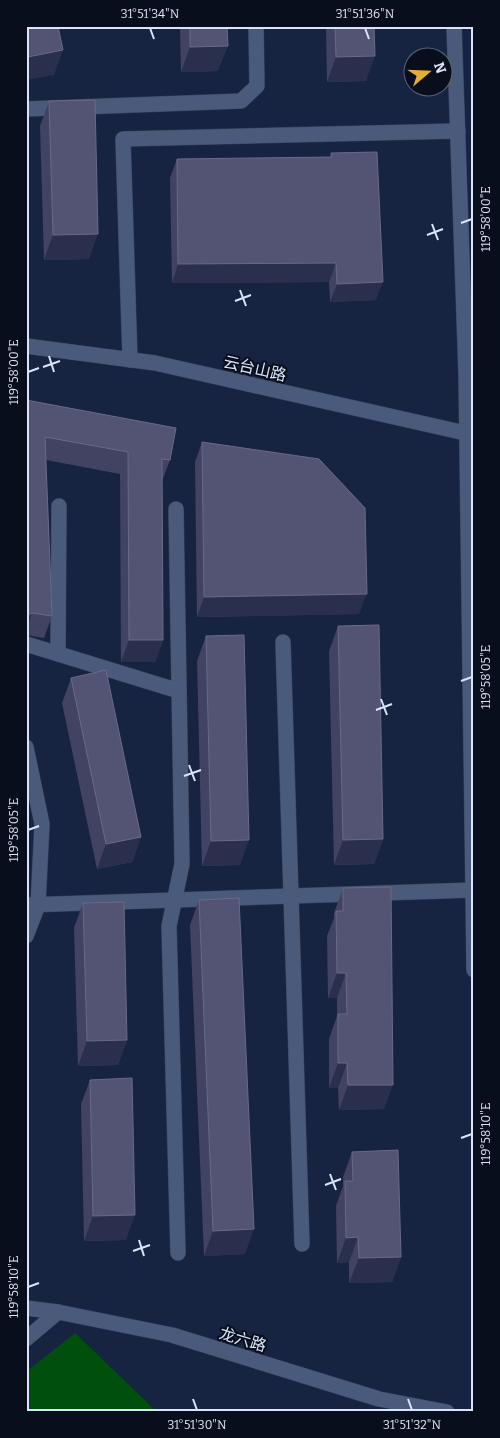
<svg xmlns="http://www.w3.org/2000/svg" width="500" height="1438" viewBox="0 0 500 1438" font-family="Bitter,'Noto Sans SC',serif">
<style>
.green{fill:#004f0c}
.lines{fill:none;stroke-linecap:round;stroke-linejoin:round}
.minor-casing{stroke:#374059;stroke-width:16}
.minor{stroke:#4a5a7b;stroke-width:15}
.wall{fill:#424262}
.shaded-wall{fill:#2a2f4e}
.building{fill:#535473;stroke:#686a88}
.ticks{fill:none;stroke:#dbe5f9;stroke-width:2}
.labels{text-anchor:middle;stroke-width:4;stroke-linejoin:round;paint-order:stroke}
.street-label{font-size:16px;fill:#dbe5f9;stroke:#080e1b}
.neatline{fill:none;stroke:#dbe5f9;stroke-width:2}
.ticks-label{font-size:12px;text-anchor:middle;fill:#dbe5f9}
</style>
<rect width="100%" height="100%" fill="#172441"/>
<polygon class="green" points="75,1333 157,1412 26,1412 26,1372"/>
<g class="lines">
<defs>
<g id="minor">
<polyline points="454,26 466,375 474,970"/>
<polyline points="26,109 241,101 257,86 256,26"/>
<polyline points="26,346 155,363 474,435"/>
<polyline points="130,360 123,139 458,131"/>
<polyline points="176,509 182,864 169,926 178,1253"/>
<polyline points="283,642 302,1244"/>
<polyline points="26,644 179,691"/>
<polyline points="58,654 59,506"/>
<polyline points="26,747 42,824 38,905 26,936"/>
<polyline points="26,905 473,890"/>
<polyline points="26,1308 58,1312 172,1335 379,1399 447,1412"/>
<polyline points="26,1339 58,1312"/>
</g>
</defs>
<use href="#minor" class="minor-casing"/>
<use href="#minor" class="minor"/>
</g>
<g class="wall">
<polygon points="180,26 227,26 218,71 181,72"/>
<polygon points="326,26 374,26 366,81 327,82"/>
<polygon points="49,101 89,259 44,260 40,126"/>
<polygon points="331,153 376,300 330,302 329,282 172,283 170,178 177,159 330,157"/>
<polygon points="26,400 170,460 162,481 163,640 155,662 121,662 120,474 46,460 52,616 44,638 26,635"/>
<polygon points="202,442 359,614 197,617 195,462"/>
<polygon points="338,626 383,839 374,864 334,865 329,651"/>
<polygon points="206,636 240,865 202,866 197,661"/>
<polygon points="71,678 141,837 132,862 97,869 62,703"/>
<polygon points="343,888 384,1109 339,1110 338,1088 329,1088 329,1039 337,1016 337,998 328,998 327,936 334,918 334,913"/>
<polygon points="199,900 245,1254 204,1256 190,925"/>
<polygon points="83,903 127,1040 118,1065 78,1066 74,928"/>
<polygon points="90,1080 126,1240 84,1241 81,1104"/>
<polygon points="352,1152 401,1257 392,1282 349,1283 349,1262 337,1263 336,1206 343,1186 343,1177"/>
</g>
<g class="shaded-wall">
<polygon points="228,46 218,71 181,72 190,47"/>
<polygon points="63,50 54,75 26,80 26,61 28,57"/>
<polygon points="375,56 366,81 327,82 336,57"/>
<polygon points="98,234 89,259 44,260 53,235"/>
<polygon points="336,263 329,282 172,283 178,264"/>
<polygon points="383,282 376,300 330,302 337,284"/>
<polygon points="367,594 359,614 197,617 204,597"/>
<polygon points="32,613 26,630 26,617"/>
<polygon points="129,640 163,640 155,662 121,662"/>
<polygon points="141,837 132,862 97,869 106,844"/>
<polygon points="383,839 374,864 334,865 343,840"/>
<polygon points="249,840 240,865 202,866 211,841"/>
<polygon points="337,973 346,973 337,998 328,998"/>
<polygon points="127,1040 118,1065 78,1066 87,1041"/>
<polygon points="338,1063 347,1063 338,1088 329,1088"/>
<polygon points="348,1085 393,1085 384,1109 339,1110"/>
<polygon points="135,1215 126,1240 84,1241 93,1216"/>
<polygon points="254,1229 245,1254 204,1256 213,1231"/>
<polygon points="358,1237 349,1262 337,1263 346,1238"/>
<polygon points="401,1257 392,1282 349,1283 359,1258"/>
</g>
<g class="building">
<polygon points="26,26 58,26 63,50 28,57 26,51"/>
<polygon points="190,26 227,26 228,46 190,47"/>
<polygon points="335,26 374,26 375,56 336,57"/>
<polygon points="95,100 98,234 53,235 49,101"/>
<polygon points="377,152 383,282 337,284 336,263 178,264 177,159 332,157 331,153"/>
<polygon points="26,400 176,428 170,460 162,459 163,640 129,640 128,452 45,437 52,616 32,613 26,617"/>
<polygon points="202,442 319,459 365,508 367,594 204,597"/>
<polygon points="379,625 383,839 343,840 338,626"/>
<polygon points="244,635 249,840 211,841 206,636"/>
<polygon points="106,670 141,837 106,844 71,678"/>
<polygon points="391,887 393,1085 348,1085 347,1063 338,1063 338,1014 347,1014 346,973 337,973 336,911 343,911 343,888"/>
<polygon points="239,898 254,1229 213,1231 199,900"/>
<polygon points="124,902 127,1040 87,1041 83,903"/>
<polygon points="132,1078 135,1215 93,1216 90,1080"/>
<polygon points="398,1150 401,1257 359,1258 358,1237 346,1238 345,1181 353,1181 352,1152"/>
</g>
<path class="ticks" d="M150,28L154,39M365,28L369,39M461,223L472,219M432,224L438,240M427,235L443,229M240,290L246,306M235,301L251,295M49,356L54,372M43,367L60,361M28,372L39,368M461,681L472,677M381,699L387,715M376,710L392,704M189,765L195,781M184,776L201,770M28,830L39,826M461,1138L472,1134M330,1174L336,1190M325,1185L341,1179M139,1240L144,1256M133,1251L150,1245M28,1287L39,1283M193,1399L197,1410M408,1399L412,1410"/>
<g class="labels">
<g class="street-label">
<text transform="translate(255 368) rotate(13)" y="6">云台山路</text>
<text transform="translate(243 1339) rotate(17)" y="6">龙六路</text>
</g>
</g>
<rect width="500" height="1438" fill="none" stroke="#080e1b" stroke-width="55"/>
<g transform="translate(428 72) rotate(71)"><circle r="24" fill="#080e1b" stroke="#5c6474"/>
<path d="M0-4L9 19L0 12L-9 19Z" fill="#e2af34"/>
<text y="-8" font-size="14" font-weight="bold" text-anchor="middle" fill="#dbe5f9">N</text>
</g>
<rect x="28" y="28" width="444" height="1382" class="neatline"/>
<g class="ticks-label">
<text x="150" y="18">31°51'34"N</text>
<text x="365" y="18">31°51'36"N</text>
<text transform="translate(486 219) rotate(-90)" y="4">119°58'00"E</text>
<text transform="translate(14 372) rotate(-90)" y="4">119°58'00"E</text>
<text transform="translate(486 677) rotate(-90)" y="4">119°58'05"E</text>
<text transform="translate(14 830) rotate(-90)" y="4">119°58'05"E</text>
<text transform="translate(486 1134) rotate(-90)" y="4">119°58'10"E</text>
<text transform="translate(14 1287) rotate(-90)" y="4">119°58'10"E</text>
<text x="197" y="1429">31°51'30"N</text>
<text x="412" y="1429">31°51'32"N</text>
</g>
</svg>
